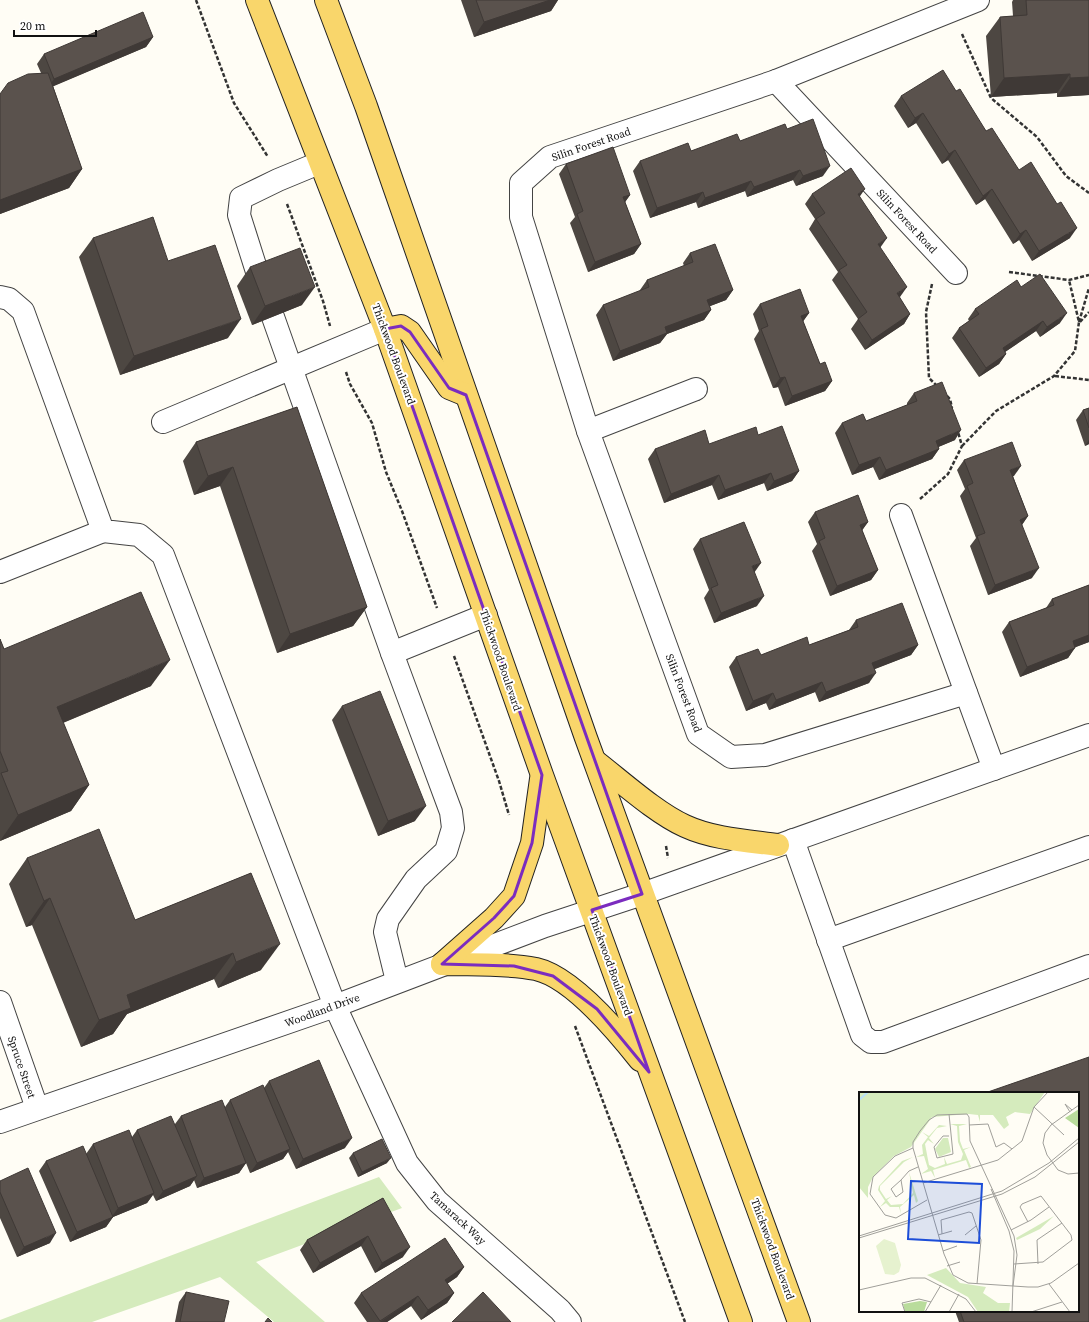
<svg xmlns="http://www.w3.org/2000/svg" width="1089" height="1322" viewBox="0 0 1089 1322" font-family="'Source Serif 4',serif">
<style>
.green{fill:#d5ebbd}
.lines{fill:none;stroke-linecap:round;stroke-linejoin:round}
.minor-casing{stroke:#444;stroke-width:24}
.major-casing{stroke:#222;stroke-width:24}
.path{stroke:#333;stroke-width:2.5;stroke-dasharray:4 2;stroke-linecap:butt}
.minor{stroke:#fff;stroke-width:22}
.major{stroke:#f9d66b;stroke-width:22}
.wall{fill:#4d4742}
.shaded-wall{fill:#3f3936}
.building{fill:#5a524d;stroke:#3f3936}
.marked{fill:none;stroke:#7b2cbf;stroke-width:3;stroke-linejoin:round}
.labels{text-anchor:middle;stroke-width:4;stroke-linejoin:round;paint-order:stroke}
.street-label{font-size:11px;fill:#111;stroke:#fff}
.inset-river{fill:none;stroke:#b9e0f7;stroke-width:2}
.inset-road{fill:none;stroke:#a09f9a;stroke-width:1}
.view{fill:#1d4ed8;fill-opacity:0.15;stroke:#1d4ed8;stroke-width:2}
.inset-edge{fill:none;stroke:#111;stroke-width:2}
</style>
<rect width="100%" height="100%" fill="#fffdf5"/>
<polygon class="green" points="379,1177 402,1208 256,1262 325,1322 274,1322 220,1277 92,1322 0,1322 0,1320"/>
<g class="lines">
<defs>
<g id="minor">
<polyline points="776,81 956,273"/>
<polyline points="259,278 239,215 241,198 278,180 319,163"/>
<polyline points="0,297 9,299 23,311 103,531 139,535 163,555 335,1006 407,1163 437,1201 560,1310 570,1322"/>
<polyline points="273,317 392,653 451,812 453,828 446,851 416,879 388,919 385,932 397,981"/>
<polyline points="163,422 385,329"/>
<polyline points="588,431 696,389"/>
<polyline points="901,515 994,769"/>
<polyline points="0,572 103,531"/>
<polyline points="392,653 486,615"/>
<polyline points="966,693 765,755 731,757 698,734 588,431 521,217 521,183 550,157 776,81 978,0"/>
<polyline points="793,840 862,1035 871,1042 883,1042 1089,966"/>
<polyline points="828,940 1089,847"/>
<polyline points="0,1002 37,1108"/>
<polyline points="0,1122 335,1006 545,926 642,894 1089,735"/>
</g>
<g id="major">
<polyline points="257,0 385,329 542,775 741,1322"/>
<polyline points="326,0 366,106 586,738 799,1322"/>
<polyline points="385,329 401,326 410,332 449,388 466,395"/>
<path d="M595,761C621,781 656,813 685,826C713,839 748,841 778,845"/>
<path d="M442,964C473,965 505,963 536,969C572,977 617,1031 640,1060"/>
<polyline points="442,964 494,918 514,896 532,843 541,779"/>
</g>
</defs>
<use href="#minor" class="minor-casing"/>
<use href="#major" class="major-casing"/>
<g class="path">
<polyline points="196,0 234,103 268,157"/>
<polyline points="962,34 991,98 1037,137 1066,176 1089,193"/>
<polyline points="287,204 323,301 330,326"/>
<polyline points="1009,272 1069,280 1089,275"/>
<polyline points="932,284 926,312 929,378 936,385"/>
<polyline points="1079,322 1089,288"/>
<polyline points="1080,322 1089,312"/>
<polyline points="346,372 350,384 372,423 386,472 402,511 437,608"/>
<polyline points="1055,376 1089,380"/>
<polyline points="947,396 950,399 952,408"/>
<polyline points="962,446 996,411 1054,376 1075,351 1079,322 1069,280"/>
<polyline points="920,499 948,474 962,446 958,432"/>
<polyline points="454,656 499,781 509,815"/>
<polyline points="666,846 668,858"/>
<polyline points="575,1026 685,1322"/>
</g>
<use href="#minor" class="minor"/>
<use href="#major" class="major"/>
</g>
<g class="wall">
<polygon points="461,0 558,0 551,11 474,37"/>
<polygon points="1013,0 1089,0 1089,95 1057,97 1057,93 991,97 986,36 1000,17 1013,16 1012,2"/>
<polygon points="153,37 146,47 53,86 82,169 69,188 0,214 0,94 41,73 37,64 44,54"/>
<polygon points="956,91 986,131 1019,170 1070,238 1032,261 1019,240 1013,244 985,199 976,205 948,160 942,164 916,123 908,128 894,106 901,96"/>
<polygon points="787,129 823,176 796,186 793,180 747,197 745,191 698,208 696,202 650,218 633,171 640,161 740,141"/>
<polygon points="566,164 630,195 625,202 641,244 634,254 588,272 570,223 575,217 559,174"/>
<polygon points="812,194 859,197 880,248 899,297 910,314 904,324 865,350 851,329 858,319 832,280 838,272 809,229 815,219 805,204"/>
<polygon points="93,238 168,261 228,338 120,375 79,257"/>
<polygon points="690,253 733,290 726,300 710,306 711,310 704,320 667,334 660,343 613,361 596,315 603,305 640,291 640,290 647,280 684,266 683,263"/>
<polygon points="250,267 302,305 252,325 237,286"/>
<polygon points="1021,287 1060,323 1040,337 1036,331 1005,352 1006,354 999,364 979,377 952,338 959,328 969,321 968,319 975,309"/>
<polygon points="760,304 809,313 803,321 820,364 832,381 825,391 785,406 778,387 773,388 754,339 759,331 753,314"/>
<polygon points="914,393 955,440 938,447 939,449 932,459 879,480 873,467 852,475 835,433 842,423 866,421 907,405 907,403"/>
<polygon points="297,407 367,607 353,626 277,653 220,486 194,495 183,461 196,442"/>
<polygon points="1089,408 1089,444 1085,446 1076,420 1083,410"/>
<polygon points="758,435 799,471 792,481 767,491 764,483 718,500 712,485 664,503 648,459 655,449 709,444"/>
<polygon points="964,460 1014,476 1013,476 1028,516 1022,525 1032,578 988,595 970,546 976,538 960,496 965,489 957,470"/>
<polygon points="815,512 868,522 862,530 878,570 871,580 830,596 812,551 817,544 808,522"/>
<polygon points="700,539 754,572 757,606 714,623 704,598 709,590 693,549"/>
<polygon points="1089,585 1089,642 1075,647 1068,658 1020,677 1002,632 1009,622 1046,608 1052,599"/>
<polygon points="856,620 918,645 911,655 874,669 869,683 819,702 815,692 769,710 766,703 746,711 729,667 736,657 761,655 809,645 849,630"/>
<polygon points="0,639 4,649 151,686 63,723 89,785 71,811 0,841"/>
<polygon points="342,706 415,821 378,836 332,720"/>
<polygon points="27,858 135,920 251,873 261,970 218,988 214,979 127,1014 113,1034 81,1047 32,925 26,927 9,884"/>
<polygon points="269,1081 345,1148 296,1169 288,1152 283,1159 250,1173 246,1163 239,1173 197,1188 194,1180 190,1186 156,1201 153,1195 147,1203 113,1217 106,1227 70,1242 39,1171 46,1161 86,1154 93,1144 132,1137 137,1130 175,1124 181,1116 225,1107 230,1100 264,1088"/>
<polygon points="353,1153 387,1163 358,1177 349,1158"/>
<polygon points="0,1181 50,1243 17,1257 0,1218"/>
<polygon points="383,1198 403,1257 375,1273 361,1246 313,1273 300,1250 307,1240"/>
<polygon points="464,1267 457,1277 447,1284 454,1293 447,1303 421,1320 411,1306 387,1322 367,1322 354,1303 361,1293"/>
<polygon points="186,1292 224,1322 175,1322 179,1302"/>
<polygon points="955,1311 1078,1311 1089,1322 959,1322"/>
</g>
<g class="shaded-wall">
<polygon points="550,0 558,0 551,11 474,37 484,22"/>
<polygon points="153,37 146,47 47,89 54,79"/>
<polygon points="1070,74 1057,93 991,97 1004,78"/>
<polygon points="1089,77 1089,95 1057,97 1070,78"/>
<polygon points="923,113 916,123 908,128 915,118"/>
<polygon points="955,150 948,160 942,164 949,154"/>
<polygon points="830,166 823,176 796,186 803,176"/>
<polygon points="82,169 69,188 0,214 0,200"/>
<polygon points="800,170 793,180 747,197 754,187"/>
<polygon points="751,181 745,191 698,208 705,198"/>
<polygon points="865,189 858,199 858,194"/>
<polygon points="992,189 985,199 976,205 983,196"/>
<polygon points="703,192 696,202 650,218 657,208"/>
<polygon points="630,195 623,205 623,197"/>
<polygon points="1077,228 1070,238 1032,261 1039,251"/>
<polygon points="1026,230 1019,240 1013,244 1020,234"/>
<polygon points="887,238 880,248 878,244"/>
<polygon points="641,244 634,254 588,272 595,262"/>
<polygon points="315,287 302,305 252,325 265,306"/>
<polygon points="907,287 900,297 890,303 897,293"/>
<polygon points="733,290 726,300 700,310 707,300"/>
<polygon points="711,310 704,320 667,334 660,343 613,361 620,351 665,327"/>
<polygon points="809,313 802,323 801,316"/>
<polygon points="1067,313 1060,323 1040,337 1047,327"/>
<polygon points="910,314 904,324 865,350 872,340"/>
<polygon points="241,319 228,338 120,375 134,356"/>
<polygon points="1043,321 1036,331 996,358 1003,348"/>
<polygon points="1006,354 999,364 979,377 986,368"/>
<polygon points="785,377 778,387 773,388 780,378"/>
<polygon points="832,381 825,391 785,406 792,396"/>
<polygon points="961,430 955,440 929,451 936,441"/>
<polygon points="1089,440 1089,444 1085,446"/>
<polygon points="939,449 932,459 879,480 886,470"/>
<polygon points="880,457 873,467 852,475 859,465"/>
<polygon points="1021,466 1014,476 1003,480 1010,470"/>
<polygon points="233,467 220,486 194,495 208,476"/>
<polygon points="799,471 792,481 767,491 774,481"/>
<polygon points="771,473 764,483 718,500 725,490"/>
<polygon points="719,475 712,485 664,503 671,494"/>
<polygon points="1028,516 1021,526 1020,520"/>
<polygon points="868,522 861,532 860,525"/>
<polygon points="761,563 754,573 752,566"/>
<polygon points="1039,568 1032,578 988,595 995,585"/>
<polygon points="878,570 871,580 830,596 837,586"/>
<polygon points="764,596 757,606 714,623 721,613"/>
<polygon points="367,607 353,626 277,653 290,634"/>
<polygon points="1089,635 1089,642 1066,651 1073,641"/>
<polygon points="918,645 911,655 865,673 872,663"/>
<polygon points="1075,648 1068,658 1020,677 1027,667"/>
<polygon points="170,660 151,686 38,733 57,707"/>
<polygon points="876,673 869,683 819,702 826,692"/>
<polygon points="822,682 815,692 769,710 776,700"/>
<polygon points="773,693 766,703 746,711 753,701"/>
<polygon points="89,785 71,811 0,841 18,815"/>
<polygon points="426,806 415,821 378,836 388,821"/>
<polygon points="50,898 32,925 26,927 44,901"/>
<polygon points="280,944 261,970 218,988 236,962"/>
<polygon points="233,953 214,979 127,1014 113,1034 81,1047 99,1020 127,995"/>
<polygon points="352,1138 345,1148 296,1169 303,1159"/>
<polygon points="290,1149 283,1159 250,1173 257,1163"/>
<polygon points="391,1158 387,1163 358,1177 362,1172"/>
<polygon points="246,1163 239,1173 197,1188 204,1178"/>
<polygon points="197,1176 190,1186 156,1201 163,1191"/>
<polygon points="154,1193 147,1203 113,1217 106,1227 70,1242 77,1232 111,1218 118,1208"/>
<polygon points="56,1233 50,1243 17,1257 24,1247"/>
<polygon points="368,1236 361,1246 313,1273 320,1263"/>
<polygon points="410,1247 403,1257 375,1273 382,1263"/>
<polygon points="464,1267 457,1277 438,1290 445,1280"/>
<polygon points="454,1293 447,1303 421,1320 428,1310"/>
<polygon points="418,1296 411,1306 387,1322 380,1322"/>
</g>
<g class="building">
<polygon points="476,0 550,0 484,22"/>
<polygon points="1026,0 1089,0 1089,77 1070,78 1070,74 1004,78 1000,17 1027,15"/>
<polygon points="143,12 153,37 54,79 44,54"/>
<polygon points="943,70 956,91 960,89 986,131 992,128 1019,170 1031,162 1057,204 1061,202 1077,228 1039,251 1026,230 1020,234 992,189 983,196 955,150 949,154 923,113 915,118 901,96"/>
<polygon points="48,73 82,169 0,200 0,94 8,83 28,74"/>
<polygon points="813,119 830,166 803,176 800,170 754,187 751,181 705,198 703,192 657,208 640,161 688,143 691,151 737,134 740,141 785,124 787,129"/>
<polygon points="613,147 630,195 623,197 641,244 595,262 577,214 583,211 566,164"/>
<polygon points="851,168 865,189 858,194 887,238 878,244 907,287 897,293 910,314 872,340 858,319 867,312 839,270 847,265 816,219 825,213 812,194"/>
<polygon points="153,217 168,261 215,245 241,319 134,356 93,238"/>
<polygon points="715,244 733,290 707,300 711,310 665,327 667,333 620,351 603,305 649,287 647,280 693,262 690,253"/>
<polygon points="300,248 315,287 265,306 250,267"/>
<polygon points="1040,274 1067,313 1047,327 1043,321 1003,348 1006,354 986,368 959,328 979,314 975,309 1017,280 1021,287"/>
<polygon points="800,289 809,313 801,316 820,364 825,362 832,381 792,396 785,377 780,378 761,329 768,326 760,304"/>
<polygon points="942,382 961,430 936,441 939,449 886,470 880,457 859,465 842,423 863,414 866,421 917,401 914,393"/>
<polygon points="297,407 367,607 290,634 233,467 208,476 196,442"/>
<polygon points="1089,408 1089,428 1083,410"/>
<polygon points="782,426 799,471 774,481 771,473 725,490 719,475 671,494 655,449 705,430 709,444 756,427 758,435"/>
<polygon points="1012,442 1021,466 1010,470 1028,516 1020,520 1039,568 995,585 977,536 985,533 967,486 973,483 964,460"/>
<polygon points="858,495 868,522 860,525 878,570 837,586 819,541 825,538 815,512"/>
<polygon points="744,522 761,563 752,566 764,596 721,613 711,588 718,585 700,539"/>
<polygon points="1089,585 1089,635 1073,641 1075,648 1027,667 1009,622 1054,605 1052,599"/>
<polygon points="141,592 170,660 57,707 89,785 18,815 1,773 8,771 0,751 0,639 4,649"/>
<polygon points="902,603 918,645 872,663 876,673 826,692 822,682 776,700 773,693 753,701 736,657 758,649 761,655 807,637 809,645 858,627 856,620"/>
<polygon points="380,691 426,806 388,821 342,706"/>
<polygon points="99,829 135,920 251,873 280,944 236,962 233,953 127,995 131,1008 99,1020 50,898 44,901 27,858"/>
<polygon points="1089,1057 1089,1322 964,1322 960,1311 1078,1311 1078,1093 985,1093"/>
<polygon points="319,1060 352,1138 303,1159 269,1081"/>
<polygon points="263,1085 290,1149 257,1163 230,1100"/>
<polygon points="222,1100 246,1163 204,1178 181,1116"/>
<polygon points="171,1116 197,1176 163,1191 137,1130"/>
<polygon points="129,1130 154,1193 118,1208 93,1144"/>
<polygon points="382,1139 391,1158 362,1172 353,1153"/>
<polygon points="83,1146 113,1217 77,1232 46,1161"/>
<polygon points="28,1168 56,1233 24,1247 0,1192 0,1181"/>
<polygon points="383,1198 410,1247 382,1263 368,1236 320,1263 307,1240"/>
<polygon points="445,1238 464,1267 445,1280 454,1293 428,1310 418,1296 380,1321 361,1293"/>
<polygon points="186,1292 229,1301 224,1322 180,1322"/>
<polygon points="483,1292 511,1322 452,1322"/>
<polygon points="268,1318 272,1322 265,1322"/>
</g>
<path class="marked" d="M401,326L410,332L449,388L466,395L642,894L592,910L649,1072L597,1009L553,976L514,966L442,964L494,918L514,896L532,843L542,775L385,329Z"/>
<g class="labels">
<g class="street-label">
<text transform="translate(591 144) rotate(-19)" y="4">Silin Forest Road</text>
<text transform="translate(907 221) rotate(47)" y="4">Silin Forest Road</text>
<text transform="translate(394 354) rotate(70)" y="4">Thickwood Boulevard</text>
<text transform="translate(501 660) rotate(71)" y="4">Thickwood Boulevard</text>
<text transform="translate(684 693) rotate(69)" y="4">Silin Forest Road</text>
<text transform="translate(611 965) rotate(70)" y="4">Thickwood Boulevard</text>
<text transform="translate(322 1010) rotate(-20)" y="4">Woodland Drive</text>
<text transform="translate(22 1067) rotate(71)" y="4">Spruce Street</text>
<text transform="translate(458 1218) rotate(43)" y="4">Tamarack Way</text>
<text transform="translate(773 1249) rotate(70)" y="4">Thickwood Boulevard</text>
</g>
</g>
<g transform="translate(859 1092)">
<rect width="220" height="220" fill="#fffdf5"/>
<path d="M0,0H186L171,22L156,20L147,25L150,33L145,37L134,23H121V30L119,23L110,22L73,25L52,55L35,64L14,85L9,95V106L0,95ZM91,32H108L100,34L101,49L104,57L112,55L105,58L112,75L110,76L107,68L74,78L76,86L72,79L62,82L69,77L65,64L57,65L64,62L63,53L69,45L63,40L70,44L80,33L88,34L78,36L70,46L75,52L69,48L66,52L70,73L76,76L86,72L85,65L88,72L102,68L104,62L99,50L98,34ZM84,46H89L92,60L80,65L76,57ZM54,65L45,70L21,94V98L27,107L33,104L28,108L32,113L44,112L54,101L50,80L59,109L57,111L55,103L41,115L42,122L40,115H31L27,111L21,115L26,109L19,98L20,94L43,69ZM195,124L181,137L158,148L157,146ZM87,176L101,191L127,195L124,201L139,211H151L150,220H119L109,205L68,183Z" fill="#d5ebbd"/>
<path d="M220,17V36L206,26ZM61,209L68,210L65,220H46L44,212Z" fill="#b9dc9c"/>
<path d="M25,147L36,151L42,173L40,180L35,183L26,182L17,154Z" fill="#e6f2cf"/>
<path class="inset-river" d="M0,8L9,0"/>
<path class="inset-road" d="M220,13L192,33L186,41L184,51L188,63L199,78L209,82L220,81M175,15L205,43M211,20L206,12L213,18M90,22L94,62L78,66L75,55L84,44H90M110,33L129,32L137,55L145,51L153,57M54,56L36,64L14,85L11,102L26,123L37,126L68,108M42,88L32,97L37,105L44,100L42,88L50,79L59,75M64,91L139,68L163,49L175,15L189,0M132,97L150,139L155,159L153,220M152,138L172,128L190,115M83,142L82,128L110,120L113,121L122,148L118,192M79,143L93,139M106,143L117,134M0,144L143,99L190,71L220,46M0,146L143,102L176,85L220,50M84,159L98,154M155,172L184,170L213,148L212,143L182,104L163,112L161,115L169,130M179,172L178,148L203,131M88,174L101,170M190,192L211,220M154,194L158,163L155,144L111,49L110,25L108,22L78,23L70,28L61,39L54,50V56L85,162L94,183L109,191L169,195H179L192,191L220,171M0,198L52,186H66L107,207L117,220M46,220L43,211L60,207L72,210M66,220L82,193M90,220L100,202M172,220L203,210"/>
<path class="view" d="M52,89L123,92L120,151L49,147Z"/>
<rect width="220" height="220" class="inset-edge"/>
</g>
<path d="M14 30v6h82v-6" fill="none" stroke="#111111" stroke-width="2"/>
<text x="20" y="30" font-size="12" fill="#111111" stroke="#ffffff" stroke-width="3" paint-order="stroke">20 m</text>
</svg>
